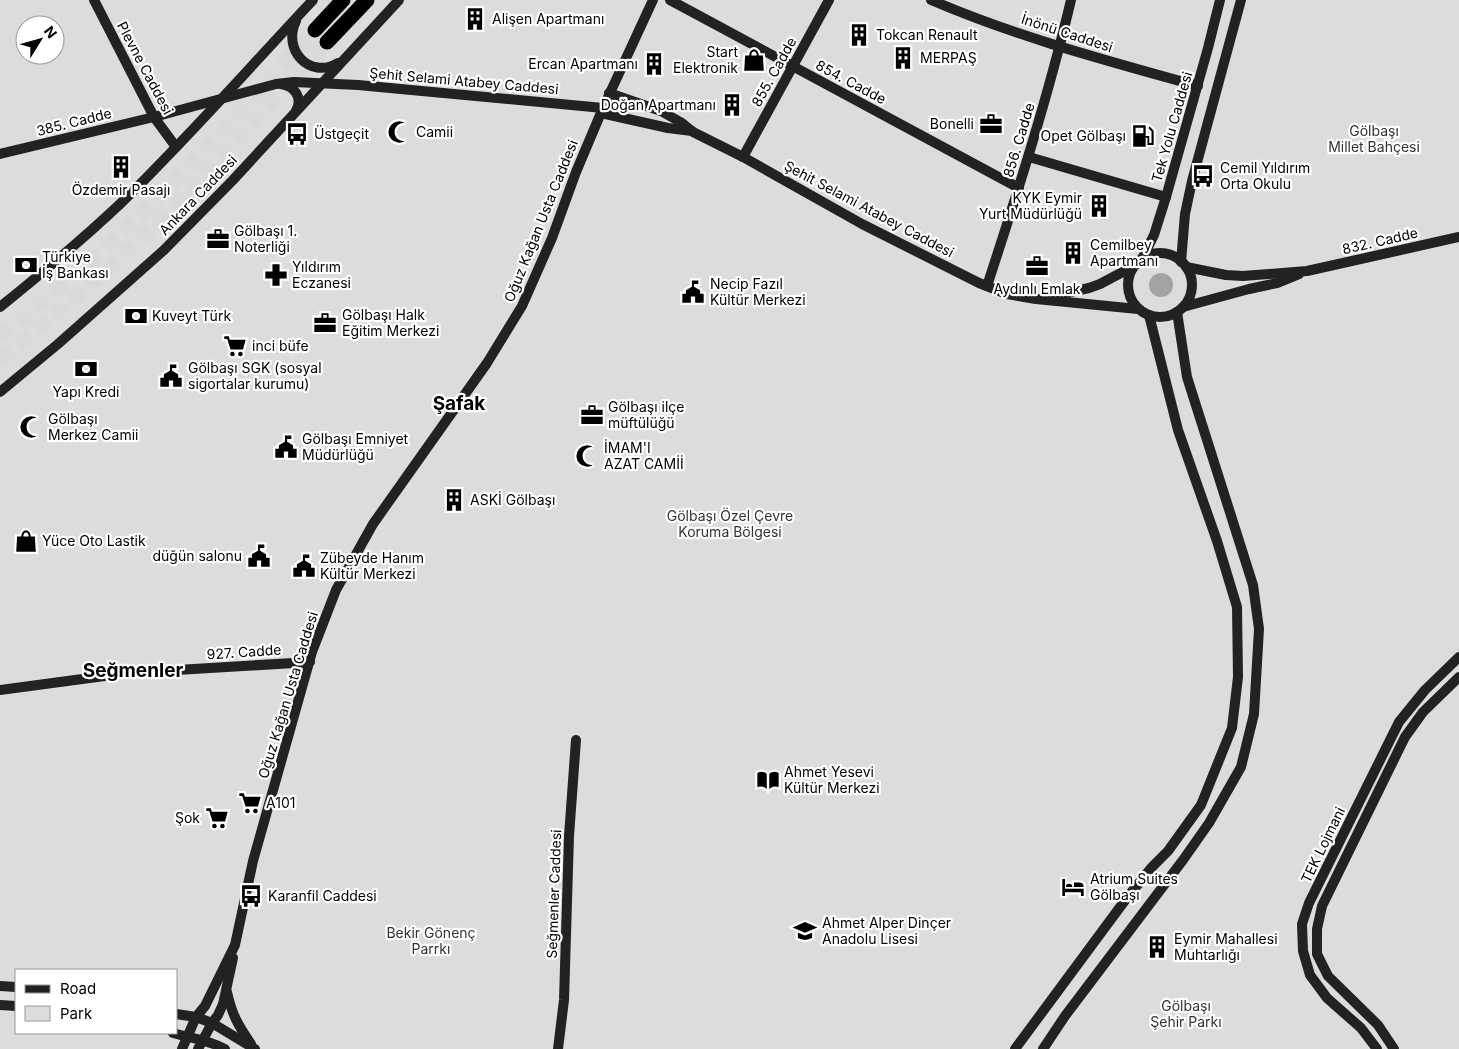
<svg xmlns="http://www.w3.org/2000/svg" width="1459" height="1049" viewBox="0 0 1459 1049" font-family="Inter,sans-serif">
<style>
.green{fill:#dcdcdc;fill-rule:evenodd}
.water{fill:#a3a3a3}
.lines{fill:none;stroke-linecap:round;stroke-linejoin:round}
.highway-tunnel{stroke:#d9d9d9;stroke-width:15;stroke-dasharray:15 8;stroke-linecap:butt}
.highway-casing{stroke:#dbdbdb;stroke-width:18}
.secondary{stroke:#222;stroke-width:10}
.highway{stroke:#000;stroke-width:15}
.labels{text-anchor:middle;stroke-width:4.5;stroke-linejoin:round;paint-order:stroke}
.poi-label{font-size:14px;fill:#000;stroke:#fff;text-anchor:start}
.street-label{font-size:14px;fill:#000;stroke:#fff}
.park-label{font-size:14px;fill:#333;stroke:#fff}
.district-label{font-size:19px;font-weight:bold;fill:#000;stroke:#fff}
</style>
<rect width="100%" height="100%" fill="#fff"/>
<path class="green" d="M0,0H1459V1049H0ZM25,25H55V55H25ZM16,970H176V1033H16Z"/>
<circle class="water" cx="1161" cy="285" r="12"/>
<g class="lines">
<g class="highway-tunnel">
<polyline points="0,337 103,250 147,209 187,169 315,30"/>
<path d="M0,359C65,308 128,254 185,195C234,145 280,93 327,42"/>
</g>
<defs>
<g id="highway">
<polyline points="315,30 343,0"/>
<polyline points="327,42 367,0"/>
</g>
</defs>
<use href="#highway" class="highway-casing"/>
<g class="secondary">
<polyline points="94,0 154,117 176,147"/>
<polyline points="670,0 1019,188"/>
<path d="M931,0C1017,37 1108,61 1198,86"/>
<path d="M296,21C282,49 309,80 338,63"/>
<path d="M281,84C295,86 303,98 296,111"/>
<polyline points="609,93 661,111 682,123 693,132 743,157 862,224 979,283 1007,294 1036,299 1138,309"/>
<polyline points="601,113 668,128 692,131"/>
<polyline points="0,154 154,117 276,84 294,82 358,85 603,108"/>
<polyline points="743,157 829,0"/>
<polyline points="1029,157 1166,197"/>
<circle cx="1160" cy="285" r="32"/>
<polyline points="1142,259 1154,235 1166,197 1208,48 1220,0"/>
<polyline points="1181,262 1185,214 1192,181 1241,0"/>
<polyline points="1186,267 1226,275 1243,276 1307,271 1459,237"/>
<path d="M987,286C1018,191 1048,97 1071,0"/>
<polyline points="1047,297 1089,288 1100,284 1134,266"/>
<path d="M0,307C41,274 82,240 120,204C187,139 249,68 313,0"/>
<polyline points="1183,307 1249,289 1277,283 1299,274"/>
<polyline points="0,392 58,344 164,250 233,180 399,0"/>
<polyline points="0,690 127,673 310,662"/>
<polyline points="0,986 16,987"/>
<path d="M227,992C232,1015 238,1025 251,1044"/>
<polyline points="0,1005 16,1006"/>
<polyline points="176,1014 196,1017 212,1023 255,1049"/>
<path d="M173,1033C191,1038 209,1040 225,1049"/>
<polyline points="182,1049 196,1017 205,1006 235,945 253,861 312,652 336,590 373,524 487,363 522,306 552,238 576,172 603,108 653,0"/>
<polyline points="198,1049 212,1023 218,1015 223,1004 233,958"/>
<polyline points="558,1049 564,1000 569,836 576,740"/>
<polyline points="1015,1049 1126,899 1152,867 1168,851 1201,805 1232,728 1238,677 1237,607 1217,541 1178,430 1149,315"/>
<polyline points="1043,1049 1065,1016 1183,860 1209,823 1241,767 1254,714 1259,629 1253,585 1187,377 1177,312"/>
<polyline points="1377,1049 1361,1028 1327,998 1310,975 1303,951 1302,924 1309,903 1399,722 1425,690 1459,657"/>
<polyline points="1394,1049 1378,1025 1328,976 1317,954 1317,929 1322,906 1405,737 1423,712 1459,677"/>
</g>
<use href="#highway" class="highway"/>
</g>
<defs>
<symbol id="building-bare" viewBox="-9 -9 18 18"><path d="M-4-6H4V6H1V3H-1V6H-4ZM-2.5-4.3h1.7v1.8h-1.7ZM.8-4.3h1.7v1.8H.8ZM-2.5-1h1.7V.8h-1.7ZM.8-1h1.7V.8H.8Z" fill="#000" stroke="#fff" stroke-width="2.5" paint-order="stroke"/></symbol>
<symbol id="shop-bare" viewBox="-9 -9 18 18"><path d="M-5-2.5h2.3a2.7 3.5 0 0 1 5.4 0H5L5.5 6h-11ZM-1.5-2.5h3a1.5 2.3 0 0 0-3 0Z" fill="#000" stroke="#fff" stroke-width="2.5" paint-order="stroke"/></symbol>
<symbol id="office-bare" viewBox="-9 -9 18 18"><path d="M-6-3h4V-5.5h4V-3h4V5H-6ZM-1-4.5V-3h2v-1.5ZM-6 0V1H6V0Z" fill="#000" stroke="#fff" stroke-width="2.5" paint-order="stroke"/></symbol>
<symbol id="mosque-bare" viewBox="-9 -9 18 18"><path d="M3.5-4.9A6 6 0 1 0 3.5 4.9A5 5 0 1 1 3.5-4.9Z" fill="#000" stroke="#fff" stroke-width="2.5" paint-order="stroke"/></symbol>
<symbol id="bus-bare" viewBox="-9 -9 18 18"><path d="M-5-6H5V4H4V6H2V4H-2V6H-4V4H-5ZM-3.5-4V0h7V-4ZM-3.5 1.2v1.5H-2V1.2ZM2 1.2v1.5H3.5V1.2Z" fill="#000" stroke="#fff" stroke-width="2.5" paint-order="stroke"/></symbol>
<symbol id="fuel-bare" viewBox="-9 -9 18 18"><path d="M-5.5-6h7V0h2V4h1.3V-2.5L3-4.5l.8-.8L6-3V5H2.5V1h-1V6h-7ZM-4.2-4.7v3.2H.2V-4.7Z" fill="#000" stroke="#fff" stroke-width="2.5" paint-order="stroke"/></symbol>
<symbol id="bank-bare" viewBox="-9 -9 18 18"><path d="M-6-4H6V4H-6ZM0-2.3a2.3 2.3 0 1 0 0 4.6a2.3 2.3 0 1 0 0-4.6Z" fill="#000" stroke="#fff" stroke-width="2.5" paint-order="stroke"/></symbol>
<symbol id="pharmacy-bare" viewBox="-9 -9 18 18"><path d="M-2-6h4v4h4v4h-4v4h-4v-4h-4v-4h4Z" fill="#000" stroke="#fff" stroke-width="2.5" paint-order="stroke"/></symbol>
<symbol id="civic-bare" viewBox="-9 -9 18 18"><path d="M-.6-6.5H3V-4.5H.6V-3L4-1V1h2V6H-6V1h2V-1L-.6-3ZM-1.2 2.5V6h2.4V2.5Z" fill="#000" stroke="#fff" stroke-width="2.5" paint-order="stroke"/></symbol>
<symbol id="supermarket-bare" viewBox="-9 -9 18 18"><path d="M-6-5.5h2.5l.6 2H6L4.5 2H-2.5L-4.4-4H-6ZM-1.5 3.2a1.3 1.3 0 1 0 .1 0ZM3 3.2a1.3 1.3 0 1 0 .1 0Z" fill="#000" stroke="#fff" stroke-width="2.5" paint-order="stroke"/></symbol>
<symbol id="library-bare" viewBox="-9 -9 18 18"><path d="M-6-4Q-3-5.5-.7-3.5V5Q-3 3-6 4ZM6-4Q3-5.5 .7-3.5V5Q3 3 6 4Z" fill="#000" stroke="#fff" stroke-width="2.5" paint-order="stroke"/></symbol>
<symbol id="hotel-bare" viewBox="-9 -9 18 18"><path d="M-6-4.5h1.5V1H6V5H4.5V3h-9V5H-6ZM-4 0a1.8 1.8 0 1 1 3.6 0ZM.5 0V-2.5h3Q6-2.5 6 0Z" fill="#000" stroke="#fff" stroke-width="2.5" paint-order="stroke"/></symbol>
<symbol id="school-bare" viewBox="-9 -9 18 18"><path d="M0-5L7-2L0 1L-7-2ZM-4 1L0 2.5L4 1V4Q0 6-4 4Z" fill="#000" stroke="#fff" stroke-width="2.5" paint-order="stroke"/></symbol>
</defs>
<g fill-rule="evenodd">
<use href="#building-bare" x="459" y="3" width="32" height="32"/>
<use href="#building-bare" x="843" y="19" width="32" height="32"/>
<use href="#building-bare" x="887" y="42" width="32" height="32"/>
<use href="#shop-bare" x="738" y="44" width="32" height="32"/>
<use href="#building-bare" x="638" y="48" width="32" height="32"/>
<use href="#building-bare" x="716" y="89" width="32" height="32"/>
<use href="#office-bare" x="975" y="108" width="32" height="32"/>
<use href="#mosque-bare" x="383" y="116" width="32" height="32"/>
<use href="#bus-bare" x="281" y="118" width="32" height="32"/>
<use href="#fuel-bare" x="1127" y="120" width="32" height="32"/>
<use href="#building-bare" x="105" y="151" width="32" height="32"/>
<use href="#bus-bare" x="1187" y="160" width="32" height="32"/>
<use href="#building-bare" x="1083" y="190" width="32" height="32"/>
<use href="#office-bare" x="202" y="223" width="32" height="32"/>
<use href="#building-bare" x="1057" y="237" width="32" height="32"/>
<use href="#bank-bare" x="10" y="249" width="32" height="32"/>
<use href="#office-bare" x="1021" y="250" width="32" height="32"/>
<use href="#pharmacy-bare" x="260" y="259" width="32" height="32"/>
<use href="#civic-bare" x="677" y="276" width="32" height="32"/>
<use href="#bank-bare" x="120" y="300" width="32" height="32"/>
<use href="#office-bare" x="309" y="307" width="32" height="32"/>
<use href="#supermarket-bare" x="219" y="330" width="32" height="32"/>
<use href="#bank-bare" x="70" y="353" width="32" height="32"/>
<use href="#civic-bare" x="155" y="360" width="32" height="32"/>
<use href="#office-bare" x="576" y="399" width="32" height="32"/>
<use href="#mosque-bare" x="15" y="411" width="32" height="32"/>
<use href="#civic-bare" x="270" y="431" width="32" height="32"/>
<use href="#mosque-bare" x="571" y="440" width="32" height="32"/>
<use href="#building-bare" x="438" y="484" width="32" height="32"/>
<use href="#shop-bare" x="10" y="525" width="32" height="32"/>
<use href="#civic-bare" x="243" y="540" width="32" height="32"/>
<use href="#civic-bare" x="288" y="550" width="32" height="32"/>
<use href="#library-bare" x="752" y="764" width="32" height="32"/>
<use href="#supermarket-bare" x="234" y="787" width="32" height="32"/>
<use href="#supermarket-bare" x="201" y="802" width="32" height="32"/>
<use href="#hotel-bare" x="1057" y="871" width="32" height="32"/>
<use href="#bus-bare" x="235" y="880" width="32" height="32"/>
<use href="#school-bare" x="789" y="915" width="32" height="32"/>
<use href="#building-bare" x="1141" y="931" width="32" height="32"/>
</g>
<g class="labels">
<g class="poi-label">
<text x="492" y="24">Alişen Apartmanı</text>
<text x="876" y="40">Tokcan Renault</text>
<text x="738" y="57" text-anchor="end">Start<tspan x="738" dy="16">Elektronik</tspan></text>
<text x="920" y="63">MERPAŞ</text>
<text x="638" y="69" text-anchor="end">Ercan Apartmanı</text>
<text x="716" y="110" text-anchor="end">Doğan Apartmanı</text>
<text x="974" y="129" text-anchor="end">Bonelli</text>
<text x="416" y="137">Camii</text>
<text x="314" y="139">Üstgeçit</text>
<text x="1126" y="141" text-anchor="end">Opet Gölbaşı</text>
<text x="1220" y="173">Cemil Yıldırım<tspan x="1220" dy="16">Orta Okulu</tspan></text>
<text x="121" y="195" text-anchor="middle">Özdemir Pasajı</text>
<text x="1082" y="203" text-anchor="end">KYK Eymir<tspan x="1082" dy="16">Yurt Müdürlüğü</tspan></text>
<text x="234" y="236">Gölbaşı 1.<tspan x="234" dy="16">Noterliği</tspan></text>
<text x="1090" y="250">Cemilbey<tspan x="1090" dy="16">Apartmanı</tspan></text>
<text x="42" y="262">Türkiye<tspan x="42" dy="16">İş Bankası</tspan></text>
<text x="292" y="272">Yıldırım<tspan x="292" dy="16">Eczanesi</tspan></text>
<text x="710" y="289">Necip Fazıl<tspan x="710" dy="16">Kültür Merkezi</tspan></text>
<text x="1037" y="294" text-anchor="middle">Aydınlı Emlak</text>
<text x="342" y="320">Gölbaşı Halk<tspan x="342" dy="16">Eğitim Merkezi</tspan></text>
<text x="152" y="321">Kuveyt Türk</text>
<text x="252" y="351">inci büfe</text>
<text x="188" y="373">Gölbaşı SGK (sosyal<tspan x="188" dy="16">sigortalar kurumu)</tspan></text>
<text x="86" y="397" text-anchor="middle">Yapı Kredi</text>
<text x="608" y="412">Gölbaşı ilçe<tspan x="608" dy="16">müftülüğü</tspan></text>
<text x="48" y="424">Gölbaşı<tspan x="48" dy="16">Merkez Camii</tspan></text>
<text x="302" y="444">Gölbaşı Emniyet<tspan x="302" dy="16">Müdürlüğü</tspan></text>
<text x="604" y="453">İMAM'I<tspan x="604" dy="16">AZAT CAMİİ</tspan></text>
<text x="470" y="505">ASKİ Gölbaşı</text>
<text x="42" y="546">Yüce Oto Lastik</text>
<text x="242" y="561" text-anchor="end">düğün salonu</text>
<text x="320" y="563">Zübeyde Hanım<tspan x="320" dy="16">Kültür Merkezi</tspan></text>
<text x="784" y="777">Ahmet Yesevi<tspan x="784" dy="16">Kültür Merkezi</tspan></text>
<text x="266" y="808">A101</text>
<text x="200" y="823" text-anchor="end">Şok</text>
<text x="1090" y="884">Atrium Suites<tspan x="1090" dy="16">Gölbaşı</tspan></text>
<text x="268" y="901">Karanfil Caddesi</text>
<text x="822" y="928">Ahmet Alper Dinçer<tspan x="822" dy="16">Anadolu Lisesi</tspan></text>
<text x="1174" y="944">Eymir Mahallesi<tspan x="1174" dy="16">Muhtarlığı</tspan></text>
</g>
<g class="street-label">
<text transform="translate(1067 33) rotate(18)" y="5">İnönü Caddesi</text>
<text transform="translate(145 68) rotate(62)" y="5">Plevne Caddesi</text>
<text transform="translate(774 72) rotate(-61)" y="5">855. Cadde</text>
<text transform="translate(464 81) rotate(5)" y="5">Şehit Selami Atabey Caddesi</text>
<text transform="translate(851 82) rotate(28)" y="5">854. Cadde</text>
<text transform="translate(74 122) rotate(-14)" y="5">385. Cadde</text>
<text transform="translate(1172 127) rotate(-74)" y="5">Tek Yolu Caddesi</text>
<text transform="translate(1019 140) rotate(-73)" y="5">856. Cadde</text>
<text transform="translate(198 195) rotate(-46)" y="5">Ankara Caddesi</text>
<text transform="translate(869 209) rotate(28)" y="5">Şehit Selami Atabey Caddesi</text>
<text transform="translate(541 221) rotate(-68)" y="5">Oğuz Kağan Usta Caddesi</text>
<text transform="translate(1380 241) rotate(-13)" y="5">832. Cadde</text>
<text transform="translate(244 652) rotate(-4)" y="5">927. Cadde</text>
<text transform="translate(288 695) rotate(-73)" y="5">Oğuz Kağan Usta Caddesi</text>
<text transform="translate(1323 845) rotate(-64)" y="5">TEK Lojmani</text>
<text transform="translate(554 894) rotate(-88)" y="5">Seğmenler Caddesi</text>
</g>
<g class="park-label">
<text x="1374" y="136">Gölbaşı<tspan x="1374" dy="16">Millet Bahçesi</tspan></text>
<text x="730" y="521">Gölbaşı Özel Çevre<tspan x="730" dy="16">Koruma Bölgesi</tspan></text>
<text x="431" y="938">Bekir Gönenç<tspan x="431" dy="16">Parrkı</tspan></text>
<text x="1186" y="1011">Gölbaşı<tspan x="1186" dy="16">Şehir Parkı</tspan></text>
</g>
<g class="district-label">
<text x="459" y="410">Şafak</text>
<text x="133" y="677">Seğmenler</text>
</g>
</g>
<rect x="15" y="969" width="162" height="65" fill="#ffffff" stroke="#999999"/>
<rect x="25" y="985" width="25" height="8" fill="#222222" stroke="#999999"/>
<text x="60" y="994" font-size="15" fill="#000000">Road</text>
<rect x="25" y="1006" width="25" height="15" fill="#dcdcdc" stroke="#999999"/>
<text x="60" y="1019" font-size="15" fill="#000000">Park</text>
<g transform="translate(40 40) rotate(53)"><circle r="24" fill="#ffffff" stroke="#999999"/>
<path d="M0-4L9 19L0 12L-9 19Z" fill="#000000"/>
<text y="-8" font-size="14" font-weight="bold" text-anchor="middle" fill="#000000">N</text>
</g>
</svg>
